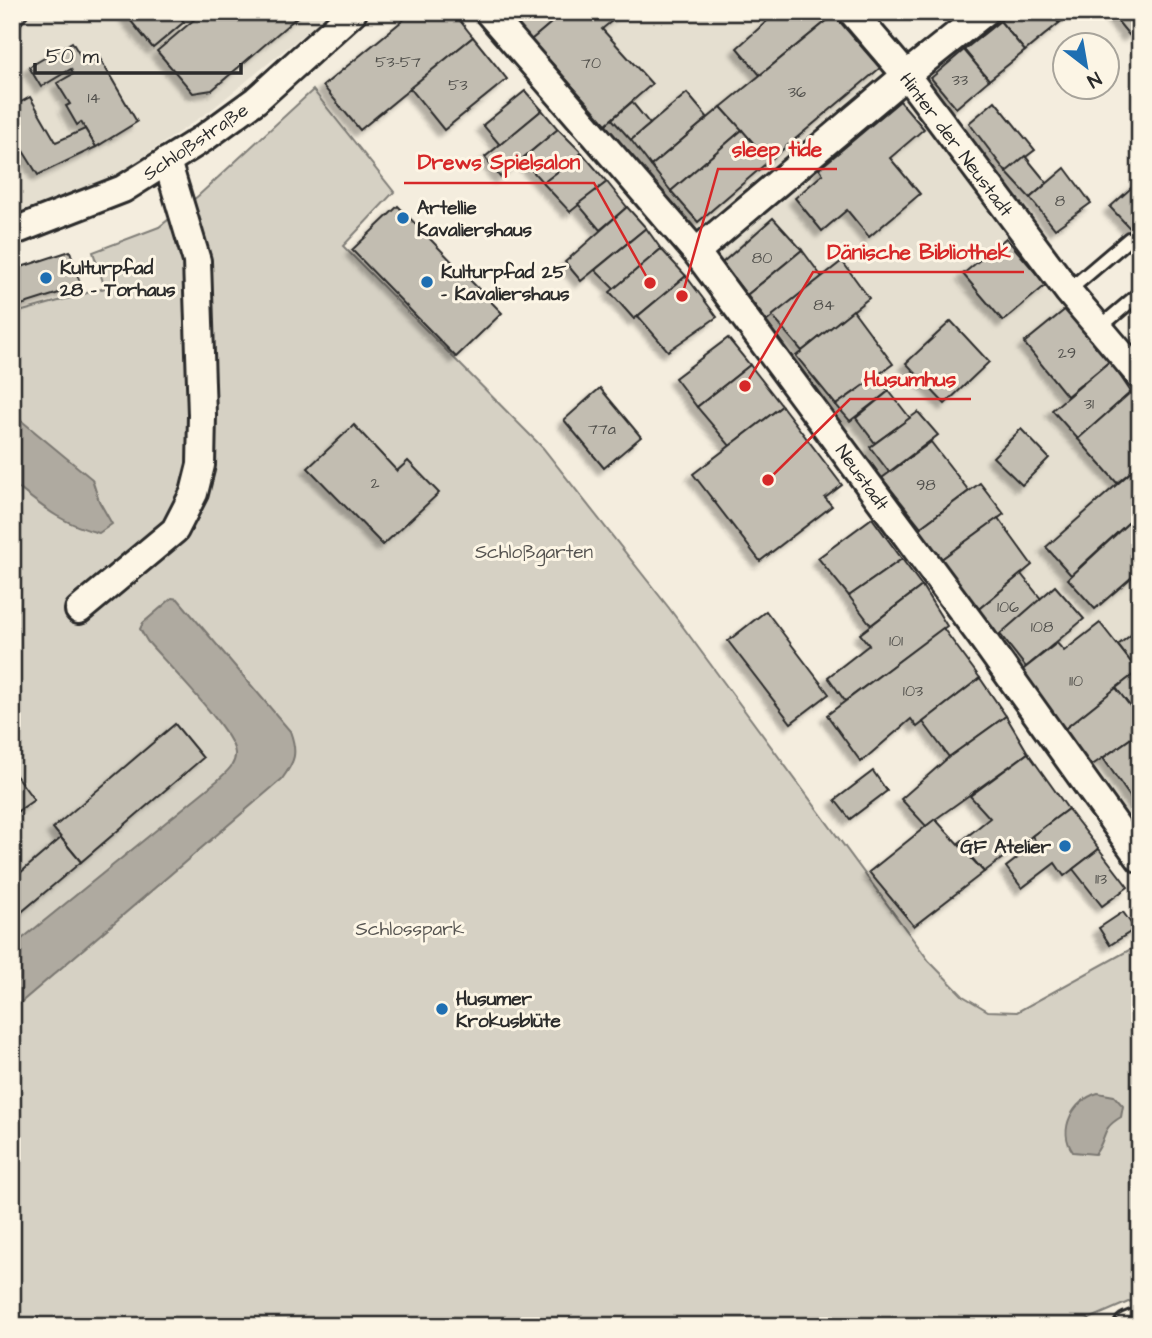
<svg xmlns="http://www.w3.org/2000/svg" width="1152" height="1338" viewBox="0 0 1152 1338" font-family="'Architects Daughter',sans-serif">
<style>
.built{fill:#e5dfd0}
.green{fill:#d6d1c4;stroke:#807e78;stroke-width:2}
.water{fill:#afaaa0;stroke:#7a7771;stroke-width:2}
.building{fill:#c2bdb1;stroke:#2b2b2b;stroke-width:2;filter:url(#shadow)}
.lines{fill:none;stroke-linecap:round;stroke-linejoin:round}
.lane-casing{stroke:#2b2b2b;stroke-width:18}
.street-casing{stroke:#2b2b2b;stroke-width:32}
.lane{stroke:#fcf5e5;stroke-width:12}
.street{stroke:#fcf5e5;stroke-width:26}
.poi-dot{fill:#1f6fb2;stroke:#fcf5e5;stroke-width:2.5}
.labels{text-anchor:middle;stroke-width:6;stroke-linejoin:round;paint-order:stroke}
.number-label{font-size:16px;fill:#51504c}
.street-label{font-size:19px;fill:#2b2b2b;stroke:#fcf5e5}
.poi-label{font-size:19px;font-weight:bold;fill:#2b2b2b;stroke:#fcf5e5;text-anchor:start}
.park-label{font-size:19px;fill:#565451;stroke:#fcf5e5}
.leader{fill:none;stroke:#d62828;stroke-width:2.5}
.callout-dot{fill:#d62828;stroke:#fcf5e5;stroke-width:2.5}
.callout-label{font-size:21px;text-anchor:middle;font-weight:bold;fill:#d62828;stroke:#fcf5e5;stroke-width:6;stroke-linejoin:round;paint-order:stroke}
</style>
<defs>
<filter id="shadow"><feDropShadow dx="-6" dy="6" stdDeviation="2" flood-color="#0004"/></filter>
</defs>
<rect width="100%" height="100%" fill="#f4edde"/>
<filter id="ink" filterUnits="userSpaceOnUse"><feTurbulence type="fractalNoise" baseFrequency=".0143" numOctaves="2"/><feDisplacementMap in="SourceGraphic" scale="14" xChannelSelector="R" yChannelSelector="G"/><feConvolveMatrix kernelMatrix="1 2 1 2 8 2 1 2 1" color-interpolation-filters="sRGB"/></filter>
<g filter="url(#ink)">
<g class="built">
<polygon points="33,12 331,12 211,110 114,177 12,218 12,37"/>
<polygon points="493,12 846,12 898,72 696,243"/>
<polygon points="905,82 1140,384 1140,848 707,253"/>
</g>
<polygon class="green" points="313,90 394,192 343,246 543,448 669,608 929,961 963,996 988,1011 1017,1012 1140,944 1140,1297 1073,1326 12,1326 12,314 105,288 93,252 159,227 198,196"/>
<g class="water">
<path d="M12,413L92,479L99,501L112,524L99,533C60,523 43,507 12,483Z"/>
<path d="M172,598L178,599L290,731C298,753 295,761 282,779L12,1010V947L218,780C226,772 236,765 235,753C233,730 165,662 147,641L140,629L143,623Z"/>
<path d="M1098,1093L1114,1096L1123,1106L1121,1117C1099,1130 1108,1137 1095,1154L1073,1152C1057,1130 1073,1100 1098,1093Z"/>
</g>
<g class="building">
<polygon points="12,12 31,12 12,35"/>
<polygon points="129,12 176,12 184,22 153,48 126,15"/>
<polygon points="203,12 303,12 212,90 193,93 157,51"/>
<polygon points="413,12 453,12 473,37 360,130 323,86"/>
<polygon points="502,12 564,12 531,40"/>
<polygon points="564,12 623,12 602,29 652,84 606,124 531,40"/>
<polygon points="777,12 832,12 834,15 760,75 737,48"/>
<polygon points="1011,12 1050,12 1059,23 1025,51 1000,21"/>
<polygon points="1050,12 1072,12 1059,23"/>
<polygon points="1110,12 1140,12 1140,26 1129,35"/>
<polygon points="834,15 880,68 769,161 721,107"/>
<polygon points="1000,21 1025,51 989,80 964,50"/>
<polygon points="473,37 507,79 444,130 410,88"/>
<polygon points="72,42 86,65 99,57 137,122 96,147 81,122 77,125 66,106 70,104 57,83 73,74 71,69 41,87 29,67"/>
<polygon points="964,50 989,80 956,108 931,78"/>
<polygon points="525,91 542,110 500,145 483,125"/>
<polygon points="687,93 708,118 651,166 631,140"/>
<polygon points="30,97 56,142 85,129 96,147 38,175 12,133 12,107"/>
<polygon points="900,101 924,129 890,158 920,194 869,237 847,210 822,231 795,198 823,174 819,169"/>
<polygon points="995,101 1035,150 1006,172 969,123"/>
<polygon points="632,102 650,124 631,140 612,119"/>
<polygon points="721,107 742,130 671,191 651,166"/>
<polygon points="542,110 558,129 500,177 485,157"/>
<polygon points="558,129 582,153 543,183 522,159"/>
<polygon points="742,130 769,161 698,222 671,191"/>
<polygon points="582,153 607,182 570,212 543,183"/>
<polygon points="1025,156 1047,183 1030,198 1006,172"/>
<polygon points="1065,168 1091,203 1055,229 1030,198"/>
<polygon points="1140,180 1140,239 1110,207"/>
<polygon points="607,182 627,207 600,230 578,204"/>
<polygon points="398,206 502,313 456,357 352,250"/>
<polygon points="627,207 646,228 581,281 565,262"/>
<polygon points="773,218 802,250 747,295 722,263"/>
<polygon points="646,228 661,249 614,289 595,270"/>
<polygon points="1006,238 1046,285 1003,321 963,274"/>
<polygon points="661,249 686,276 634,319 610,292"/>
<polygon points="802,250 822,277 767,321 747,295"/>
<polygon points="70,251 81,286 12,308 12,270"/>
<polygon points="842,261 869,298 802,351 772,316"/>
<polygon points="686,276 717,317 668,351 638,316"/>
<polygon points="1067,308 1110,361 1067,396 1024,343"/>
<polygon points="853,310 893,364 836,405 796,356"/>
<polygon points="951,321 989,362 945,404 906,363"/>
<polygon points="728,338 750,365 697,407 675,378"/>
<polygon points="1110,361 1131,392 1078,439 1052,410"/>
<polygon points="750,365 782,406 730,446 697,407"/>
<polygon points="876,377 889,391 850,421 836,405"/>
<polygon points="600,388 641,437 604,468 564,420"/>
<polygon points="889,391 910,418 875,443 856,418"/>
<polygon points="1131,392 1140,401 1140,464 1117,483 1078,439"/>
<polygon points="782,406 842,485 825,498 832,506 760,561 693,474"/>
<polygon points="918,412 938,435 889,472 870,447"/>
<polygon points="354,425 397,471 408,461 439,493 383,545 308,468"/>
<polygon points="1021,429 1049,458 1022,485 993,457"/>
<polygon points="931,442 969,491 921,527 882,478"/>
<polygon points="1140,464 1140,512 1071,575 1046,547"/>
<polygon points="980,483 1004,514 936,563 913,533"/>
<polygon points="1140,512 1140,570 1095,609 1068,579"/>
<polygon points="872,518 902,559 849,596 818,558"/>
<polygon points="998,518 1032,565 974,613 936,563"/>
<polygon points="12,527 21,539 12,546"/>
<polygon points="902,559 922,586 871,625 849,596"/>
<polygon points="1021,574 1041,599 995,639 974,613"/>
<polygon points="922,586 947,626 845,701 828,677 869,645 860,634"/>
<polygon points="1055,586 1084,619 1026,667 1000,634"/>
<polygon points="766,611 829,694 791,723 728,641"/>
<polygon points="1100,623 1138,671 1065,729 1020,672 1057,643 1064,651"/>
<polygon points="943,628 980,678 917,727 911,719 861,762 827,715"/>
<polygon points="1140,628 1140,719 1116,688 1138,671 1118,645"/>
<polygon points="980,678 1006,716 949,757 923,722"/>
<polygon points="1116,688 1140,719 1140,732 1088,768 1061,732"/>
<polygon points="1006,716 1028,753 926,826 901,799 949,757"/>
<polygon points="175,724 203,758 81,862 53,828"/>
<polygon points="1140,732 1140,811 1103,758"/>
<polygon points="1028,753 1068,809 984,872 959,843 990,818 970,796"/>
<polygon points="12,770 34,800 12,815"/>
<polygon points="873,771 887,791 850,819 835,800"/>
<polygon points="1068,809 1099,849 1064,876 1055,863 1022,888 1006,867 1037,843 1032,836"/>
<polygon points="935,819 984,872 914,926 869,872"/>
<polygon points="61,838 81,862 12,920 12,880"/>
<polygon points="1099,849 1128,887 1102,906 1073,869"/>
<polygon points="1123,912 1135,929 1110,945 1099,928"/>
</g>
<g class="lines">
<defs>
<g id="lane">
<polyline points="1068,291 1129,239"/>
<polyline points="1099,328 1140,293"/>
</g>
<g id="street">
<polyline points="488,12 696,252 980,635 1140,859"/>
<polyline points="852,12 906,75 1068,291 1140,376"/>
<polyline points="12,232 123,189 204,138 256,100 353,12"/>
<polyline points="696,252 906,75 985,12"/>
<polyline points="79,610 175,530 194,493 201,465 202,415 197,261 167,161"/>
<polyline points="1128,1326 1140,1321"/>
</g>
</defs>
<use href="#lane" class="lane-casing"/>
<use href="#street" class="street-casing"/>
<use href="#lane" class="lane"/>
<use href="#street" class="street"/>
</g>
</g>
<g class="poi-dot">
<circle cx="403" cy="218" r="7"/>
<circle cx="46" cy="278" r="7"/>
<circle cx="427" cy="282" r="7"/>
<circle cx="1065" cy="846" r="7"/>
<circle cx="442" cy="1009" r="7"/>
</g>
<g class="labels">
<g class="number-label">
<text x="398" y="67">53-57</text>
<text x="591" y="68">70</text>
<text x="960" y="85">33</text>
<text x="458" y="90">53</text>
<text x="797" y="97">36</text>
<text x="94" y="103">14</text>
<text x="1060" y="206">8</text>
<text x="762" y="263">80</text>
<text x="824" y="310">84</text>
<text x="1067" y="358">29</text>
<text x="1089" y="409">31</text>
<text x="602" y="434">77a</text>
<text x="375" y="488">2</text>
<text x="926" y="490">98</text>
<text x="1008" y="612">106</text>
<text x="1042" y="632">108</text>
<text x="896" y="646">101</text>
<text x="1076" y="686">110</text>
<text x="913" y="696">103</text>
<text x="1101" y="884">113</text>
</g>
<g class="street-label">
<text transform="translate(195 141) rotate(-34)" y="7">Schloßstraße</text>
<text transform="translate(957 144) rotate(53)" y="7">Hinter der Neustadt</text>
<text transform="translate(863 477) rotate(54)" y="7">Neustadt</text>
</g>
<g class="poi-label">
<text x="417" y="214">Artellie<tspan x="417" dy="22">Kavaliershaus</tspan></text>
<text x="60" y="274">Kulturpfad<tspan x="60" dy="22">28 - Torhaus</tspan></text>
<text x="441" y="278">Kulturpfad 25<tspan x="441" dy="22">- Kavaliershaus</tspan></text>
<text x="1051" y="853" text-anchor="end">GF Atelier</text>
<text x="456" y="1005">Husumer<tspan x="456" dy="22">Krokusblüte</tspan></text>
</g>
<g class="park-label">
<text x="534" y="558">Schloßgarten</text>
<text x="410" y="935">Schlosspark</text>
</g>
</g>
<path class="leader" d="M682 296L718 169H837M650 283L594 183H404M745 386L813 272H1024M768 480L850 399H971"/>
<g class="callout-dot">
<circle cx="682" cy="296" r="7"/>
<circle cx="650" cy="283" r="7"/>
<circle cx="745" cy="386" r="7"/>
<circle cx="768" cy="480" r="7"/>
</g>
<g class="callout-label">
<text x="777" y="156">sleep tide</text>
<text x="499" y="169">Drews Spielsalon</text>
<text x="919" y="259">Dänische Bibliothek</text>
<text x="910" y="386">Husumhus</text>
</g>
<rect width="1152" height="1338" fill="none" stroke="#fcf5e5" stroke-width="42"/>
<rect x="21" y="21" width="1110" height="1296" fill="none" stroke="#2b2b2b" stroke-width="2.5" filter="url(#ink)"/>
<g transform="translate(1086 66) rotate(149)"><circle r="33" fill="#fcf5e5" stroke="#a8a49b" stroke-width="2"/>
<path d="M0-5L12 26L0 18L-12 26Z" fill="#1f6fb2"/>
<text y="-10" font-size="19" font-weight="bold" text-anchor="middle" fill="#2b2b2b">N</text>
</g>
<path d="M35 63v10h206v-10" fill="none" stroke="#2b2b2b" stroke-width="3.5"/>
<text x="46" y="63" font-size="21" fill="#2b2b2b" stroke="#fcf5e5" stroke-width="5" paint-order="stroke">50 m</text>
</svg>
